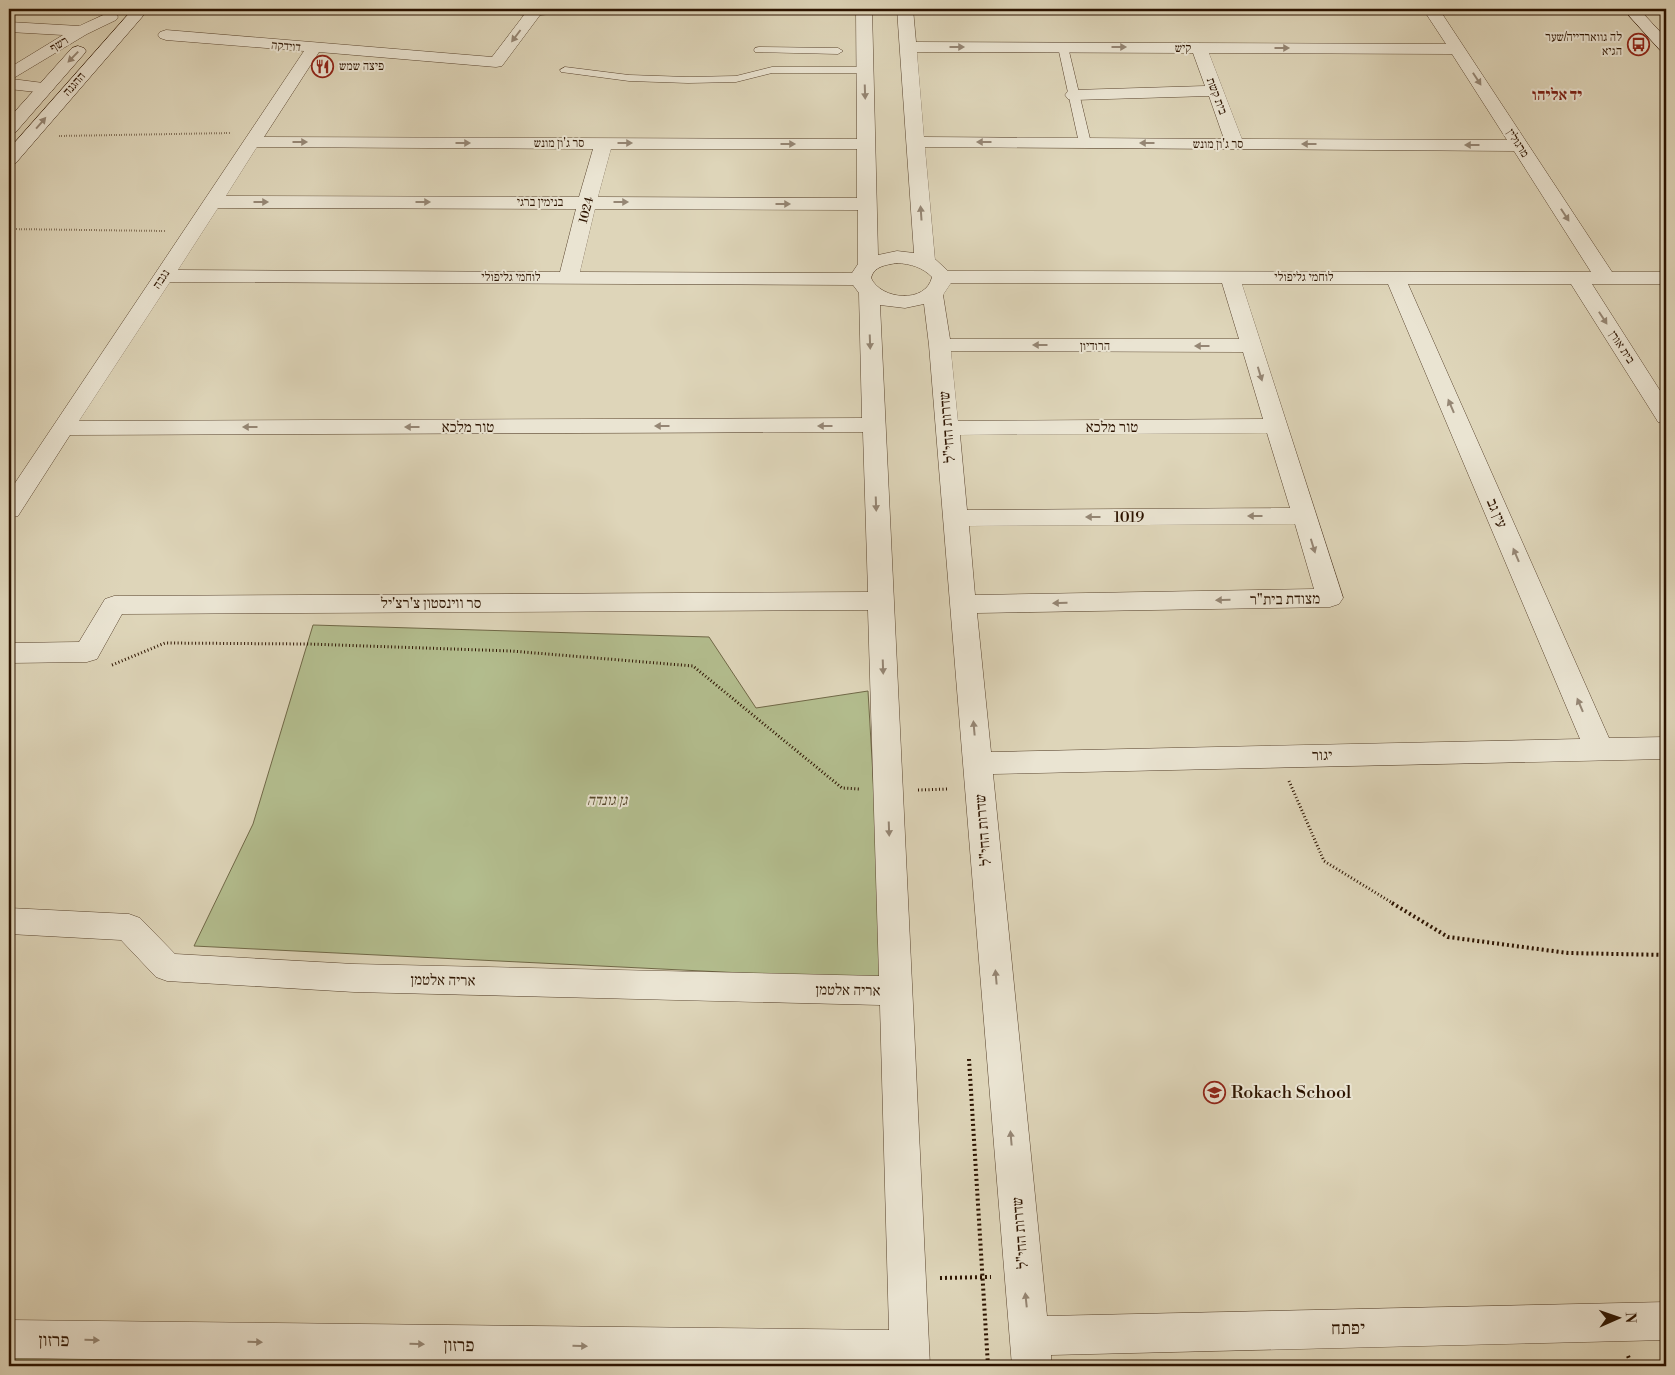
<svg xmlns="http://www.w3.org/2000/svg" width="1675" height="1375" viewBox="0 0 1675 1375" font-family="'Libre Bodoni','Frank Ruhl Libre',serif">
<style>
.green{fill:#b3bd8e;stroke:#706847}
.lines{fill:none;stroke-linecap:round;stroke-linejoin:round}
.lane-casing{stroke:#59442e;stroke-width:1}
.street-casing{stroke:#59442e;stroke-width:1}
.secondary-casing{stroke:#2d1400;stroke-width:1}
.path-far2{stroke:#2d1400;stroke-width:2;stroke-dasharray:0.5 2;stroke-linecap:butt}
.path-far1{stroke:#2d1400;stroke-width:3;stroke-dasharray:1 2.5;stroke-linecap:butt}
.path{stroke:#2d1400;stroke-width:4;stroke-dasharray:2 3;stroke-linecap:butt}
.lane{fill:#eae4d2;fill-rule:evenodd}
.street{fill:#eae4d2;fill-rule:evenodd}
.secondary{fill:#eae4d2;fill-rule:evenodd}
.oneway{fill:#958674}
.labels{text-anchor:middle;stroke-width:4;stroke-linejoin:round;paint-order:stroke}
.far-poi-label{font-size:12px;fill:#2d1400;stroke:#eae4d2;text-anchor:end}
.far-street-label{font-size:12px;fill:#2d1400;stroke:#eae4d2}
.street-label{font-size:15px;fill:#2d1400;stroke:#eae4d2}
.park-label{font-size:15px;font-style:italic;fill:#55472b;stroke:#eae4d2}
.far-district-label{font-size:16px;font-weight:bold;fill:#7a1f14;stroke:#eae4d2}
.near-poi-label{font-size:18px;fill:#2d1400;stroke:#eae4d2;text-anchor:start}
.near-street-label{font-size:18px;fill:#2d1400;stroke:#eae4d2}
</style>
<rect width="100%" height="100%" fill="#ded5b9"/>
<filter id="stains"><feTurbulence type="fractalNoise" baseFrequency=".004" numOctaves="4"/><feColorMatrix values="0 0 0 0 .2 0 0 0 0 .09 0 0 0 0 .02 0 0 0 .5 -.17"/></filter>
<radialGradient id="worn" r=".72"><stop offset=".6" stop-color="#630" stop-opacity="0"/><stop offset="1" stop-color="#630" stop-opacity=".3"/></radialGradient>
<g class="green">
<polygon points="313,625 709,637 756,708 868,691 885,980 194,946 253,824"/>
<polygon points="9,1339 117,1341 109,1366 9,1366"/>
</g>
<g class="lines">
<defs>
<g id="lane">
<polygon points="1063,44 1068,47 1091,143 1085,146 1079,143 1058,47"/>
<polygon points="759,47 838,48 843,51 838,54 755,52 754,50 755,48"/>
<polygon points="565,67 629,75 688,77 736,76 772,67 864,67 869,70 864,73 772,73 736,82 688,83 629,81 561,72 560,70"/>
</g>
<g id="street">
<path d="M496,9H576L574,12L540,15L502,66L496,67L319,52L264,137L857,139L856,9H872L878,255L897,251L914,253L897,9H913L916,42L1446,44L1423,9H1439L1612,272H1666V284H1592L1666,400V424L1658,422L1655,417L1571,284H1408L1609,738L1666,737V759L993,774L1047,1316L1666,1302V1340L1051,1355L1052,1366H1012L929,345L924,304L905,308L880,305L930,1366H644L9,1358V1320L889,1330L880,1005L354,992L167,981L156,977L121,940L9,934V908L129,914L140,918L175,954L354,964L879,976L868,610L122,614L97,659L87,662L9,663V643L79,642L105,599L114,596L868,592L863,432L70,435L18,516L9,518V492L304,51L166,40L160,38L158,35L160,32L166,30L492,57L524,15L498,12ZM917,52L1193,53L1205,86L1074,90L1068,91L1065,95L1068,99L1074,100L1209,96L1224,139L924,137ZM1209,53L1452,54L1507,140L1242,139ZM257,147L593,149L579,197L226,196ZM925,147L1514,151L1591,272L948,271L935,259ZM611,149H857V198L598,197ZM218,208L576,209L560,272L178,270ZM595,209L858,210V264L852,273L580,272ZM897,263C911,264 922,267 932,277C926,304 881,300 871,278C874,266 886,265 897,263ZM170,282L853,285L859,293L862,418L79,421ZM951,283H1222L1239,339H950L943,295ZM1242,284H1388L1580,739L991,752L977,613L1330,607L1339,604L1343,598ZM951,351L1243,352L1263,419L958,421ZM1267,433L1290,508L967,510L960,435ZM1295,524L1314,589L975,595L969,526Z"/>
<polygon points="110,12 116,14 118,17 116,20 87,34 12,79 51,84 54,88 51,92 45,93 9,89 9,68 63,35 9,32 9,22 79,26"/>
</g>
<g id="secondary">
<polygon points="133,9 149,9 15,164 9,165 9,149"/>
<polygon points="1623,9 1639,9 1666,38 1666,52 1660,50"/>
<polygon points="78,46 84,48 86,51 84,54 15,133 9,134 9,118 72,48"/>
</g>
</defs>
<use href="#lane" class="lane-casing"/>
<use href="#street" class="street-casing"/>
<use href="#secondary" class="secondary-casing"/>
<g class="path-far2">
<polyline points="59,136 230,133"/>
<polyline points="9,229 165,231"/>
</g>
<g class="path-far1">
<polyline points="112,665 165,643 308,644 511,651 693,666 842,788 859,789"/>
<polyline points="1289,781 1324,861 1394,904"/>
<polyline points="918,790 949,789"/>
</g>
<g class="path">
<polyline points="1392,903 1448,937 1568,953 1666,955"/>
<polyline points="969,1059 988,1366"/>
<polyline points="940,1278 991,1277"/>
<polyline points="1628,1356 1632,1366"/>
</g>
<use href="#lane" class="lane"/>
<use href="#street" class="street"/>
<use href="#secondary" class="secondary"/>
</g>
<defs><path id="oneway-solid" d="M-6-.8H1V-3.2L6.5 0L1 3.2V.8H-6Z" transform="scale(1.25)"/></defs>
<g class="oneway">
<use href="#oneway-solid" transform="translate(516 36) rotate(127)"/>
<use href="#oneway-solid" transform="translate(957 47)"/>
<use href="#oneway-solid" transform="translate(1119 47)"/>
<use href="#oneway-solid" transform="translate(1282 48)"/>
<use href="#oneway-solid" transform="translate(73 57) rotate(134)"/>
<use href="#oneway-solid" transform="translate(1477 79) rotate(57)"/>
<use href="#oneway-solid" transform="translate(865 92) rotate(88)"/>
<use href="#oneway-solid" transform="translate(41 123) rotate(-49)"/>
<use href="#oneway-solid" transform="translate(300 142)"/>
<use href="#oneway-solid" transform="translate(984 142) rotate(-180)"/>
<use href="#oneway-solid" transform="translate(463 143)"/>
<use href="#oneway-solid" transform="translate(625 143)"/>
<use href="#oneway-solid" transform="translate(1147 143) rotate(-180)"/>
<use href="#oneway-solid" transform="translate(788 144)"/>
<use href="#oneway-solid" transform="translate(1309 144) rotate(-180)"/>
<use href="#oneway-solid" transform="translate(1472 145) rotate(-180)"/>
<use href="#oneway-solid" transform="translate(261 202)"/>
<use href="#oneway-solid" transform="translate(423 202)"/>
<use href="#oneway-solid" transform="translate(621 202)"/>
<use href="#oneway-solid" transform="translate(783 204)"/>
<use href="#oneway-solid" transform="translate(921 213) rotate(-94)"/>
<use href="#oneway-solid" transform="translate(1565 215) rotate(57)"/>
<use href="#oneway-solid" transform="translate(1603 318) rotate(57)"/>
<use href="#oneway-solid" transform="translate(870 342) rotate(88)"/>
<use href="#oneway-solid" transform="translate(1040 345) rotate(-180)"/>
<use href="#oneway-solid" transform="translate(1202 346) rotate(-180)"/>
<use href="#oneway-solid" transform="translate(1260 374) rotate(73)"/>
<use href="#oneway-solid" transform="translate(1451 406) rotate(-113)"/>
<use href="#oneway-solid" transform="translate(662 426) rotate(180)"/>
<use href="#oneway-solid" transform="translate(825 426) rotate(180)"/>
<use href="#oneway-solid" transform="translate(250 427) rotate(180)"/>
<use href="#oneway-solid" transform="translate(412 427) rotate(180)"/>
<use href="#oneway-solid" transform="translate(876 504) rotate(88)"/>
<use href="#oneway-solid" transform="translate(1255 516) rotate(180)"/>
<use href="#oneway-solid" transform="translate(1093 517) rotate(180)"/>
<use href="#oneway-solid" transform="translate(1313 546) rotate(73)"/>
<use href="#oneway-solid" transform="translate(1516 555) rotate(-113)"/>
<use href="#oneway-solid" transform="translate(1223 600) rotate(179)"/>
<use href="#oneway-solid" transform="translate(1060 603) rotate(179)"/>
<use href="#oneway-solid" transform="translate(883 667) rotate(88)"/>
<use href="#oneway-solid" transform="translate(1580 705) rotate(-113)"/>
<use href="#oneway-solid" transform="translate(974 728) rotate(-95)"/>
<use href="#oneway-solid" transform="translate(889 829) rotate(88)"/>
<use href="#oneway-solid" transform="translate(996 977) rotate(-95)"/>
<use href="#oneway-solid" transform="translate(1011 1138) rotate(-95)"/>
<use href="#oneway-solid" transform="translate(1026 1300) rotate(-96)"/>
<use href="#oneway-solid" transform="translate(92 1340) rotate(1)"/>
<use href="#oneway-solid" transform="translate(255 1342) rotate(1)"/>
<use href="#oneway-solid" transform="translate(417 1344) rotate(1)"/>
<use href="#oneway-solid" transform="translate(580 1346) rotate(1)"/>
</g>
<defs>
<symbol id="bus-ring" viewBox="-11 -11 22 22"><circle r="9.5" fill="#eae4d2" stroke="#8f2418" stroke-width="1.5"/><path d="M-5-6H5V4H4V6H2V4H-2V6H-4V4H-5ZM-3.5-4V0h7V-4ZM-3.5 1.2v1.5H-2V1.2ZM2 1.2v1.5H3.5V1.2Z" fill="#8f2418"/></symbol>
<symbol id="restaurant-ring" viewBox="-11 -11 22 22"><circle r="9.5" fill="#eae4d2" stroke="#8f2418" stroke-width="1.5"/><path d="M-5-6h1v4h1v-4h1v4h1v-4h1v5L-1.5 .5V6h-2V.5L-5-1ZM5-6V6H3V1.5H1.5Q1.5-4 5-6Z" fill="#8f2418"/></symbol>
<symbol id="school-ring" viewBox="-11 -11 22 22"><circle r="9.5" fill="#eae4d2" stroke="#8f2418" stroke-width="1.5"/><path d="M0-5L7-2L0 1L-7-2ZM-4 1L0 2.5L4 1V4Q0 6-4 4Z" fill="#8f2418"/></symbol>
</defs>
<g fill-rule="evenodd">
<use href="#bus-ring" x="1626" y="32" width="25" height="25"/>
<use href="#restaurant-ring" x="310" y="54" width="25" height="25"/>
<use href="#school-ring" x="1202" y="1080" width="25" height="25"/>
</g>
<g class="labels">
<g class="far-poi-label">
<text x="1622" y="41">לה גווארדייה/שער<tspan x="1622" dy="14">הגיא</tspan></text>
<text x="339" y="70" text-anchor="start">פיצה שמש</text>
</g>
<g class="far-street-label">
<text transform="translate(59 44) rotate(-31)" y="4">רשף</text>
<text transform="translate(286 46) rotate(5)" y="4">דוידקה</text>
<text x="1183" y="52">קיש</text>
<text transform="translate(74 84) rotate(-49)" y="4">ההגנה</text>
<text transform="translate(1217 96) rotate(69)" y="4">בית קשת</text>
<text x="559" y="147">סר ג'ון מונש</text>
<text transform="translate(1518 143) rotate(57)" y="4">מרגולין</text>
<text x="1218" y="148">סר ג'ון מונש</text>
<text x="540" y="206">בנימין ברגי</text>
<text transform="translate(586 210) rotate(-75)" y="4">1024</text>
<text x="511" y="281">לוחמי גליפולי</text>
<text x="1304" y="281">לוחמי גליפולי</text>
<text transform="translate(161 279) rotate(-57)" y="4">נגבה</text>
<text x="1095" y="350">הרודיון</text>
<text transform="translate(1622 347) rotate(57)" y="4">בית אורן</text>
</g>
<g class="street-label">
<text x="468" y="432">טור מלכא</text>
<text transform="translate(947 427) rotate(-95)" y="5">שדרות החי"ל</text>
<text x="1112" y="432">טור מלכא</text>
<text transform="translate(1497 513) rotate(67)" y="5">עין גב</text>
<text x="1129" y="522">1019</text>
<text transform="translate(1285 599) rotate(-1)" y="5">מצודת בית"ר</text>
<text x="431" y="608">סר ווינסטון צ'רצ'יל</text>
<text transform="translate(1322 755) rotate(-1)" y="5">יגור</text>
<text transform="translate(983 830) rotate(-95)" y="5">שדרות החי"ל</text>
<text transform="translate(443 980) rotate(1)" y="5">אריה אלטמן</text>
<text transform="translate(848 990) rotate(1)" y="5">אריה אלטמן</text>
<text transform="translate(1020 1233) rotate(-95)" y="5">שדרות החי"ל</text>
</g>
<g class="park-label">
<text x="607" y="805">גן גונדה</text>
</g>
<g class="far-district-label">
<text x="1557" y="100">יד אליהו</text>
</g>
<g class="near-poi-label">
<text x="1231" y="1098">Rokach School</text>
</g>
<g class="near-street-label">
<text transform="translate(1348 1328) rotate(-1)" y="6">יפתח</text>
<text transform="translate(54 1340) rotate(1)" y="6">פרזון</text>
<text transform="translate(459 1345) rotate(1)" y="6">פרזון</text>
</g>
</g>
<rect width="1675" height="1375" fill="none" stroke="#ded5b9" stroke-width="30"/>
<rect x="10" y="10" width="1655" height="1355" fill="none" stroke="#2d1400" stroke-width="2.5"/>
<rect x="15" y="15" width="1645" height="1345" fill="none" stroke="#2d1400"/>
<g transform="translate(1618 1318) rotate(88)" stroke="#eae4d2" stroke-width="4" paint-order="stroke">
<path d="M0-4L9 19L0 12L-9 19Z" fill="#2d1400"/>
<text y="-8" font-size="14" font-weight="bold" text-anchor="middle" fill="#2d1400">N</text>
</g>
<rect width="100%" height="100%" filter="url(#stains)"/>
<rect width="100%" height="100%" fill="url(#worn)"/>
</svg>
